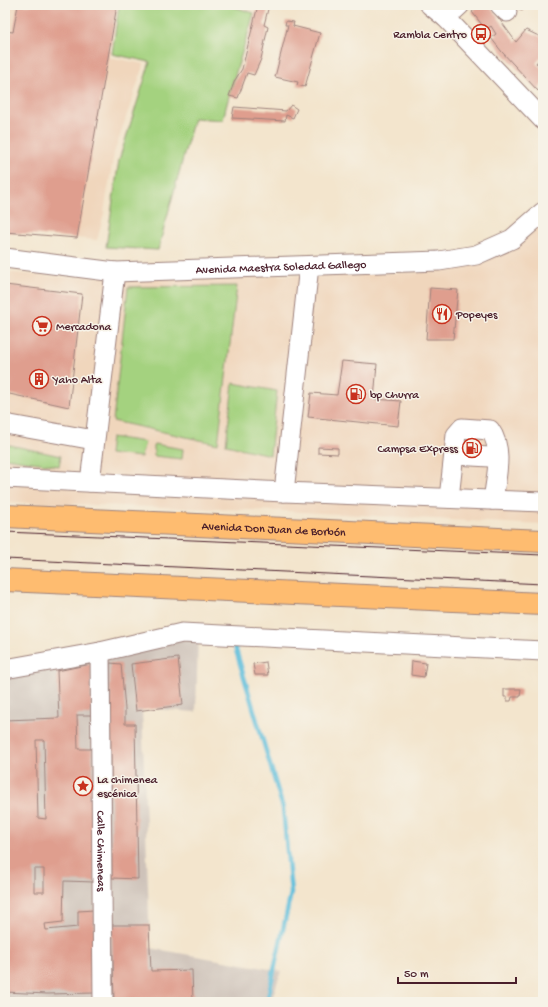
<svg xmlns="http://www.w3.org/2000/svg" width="548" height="1007" viewBox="0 0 548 1007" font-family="'Gochi Hand',sans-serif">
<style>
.built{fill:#f0d6bc}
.industrial{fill:#cec2b9}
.green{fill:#a4d27f;stroke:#777855}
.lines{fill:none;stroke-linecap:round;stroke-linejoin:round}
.stream{stroke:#5dbedb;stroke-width:4.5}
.building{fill:#df9e8e;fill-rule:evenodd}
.minor-casing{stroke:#9e827c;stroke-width:21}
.major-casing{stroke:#9e827c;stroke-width:24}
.minor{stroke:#fff;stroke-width:19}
.major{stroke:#febc70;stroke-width:22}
.tram{stroke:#4a1f2b;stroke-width:1}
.labels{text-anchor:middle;stroke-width:3;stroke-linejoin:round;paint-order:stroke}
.poi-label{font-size:12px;fill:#4a1f2b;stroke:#f7f3e8;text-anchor:start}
.street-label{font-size:12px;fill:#4a1f2b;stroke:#f7f3e8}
</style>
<rect width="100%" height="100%" fill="#f7f3e8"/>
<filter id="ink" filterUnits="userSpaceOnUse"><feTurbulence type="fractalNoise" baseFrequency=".025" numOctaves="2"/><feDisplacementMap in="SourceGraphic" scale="8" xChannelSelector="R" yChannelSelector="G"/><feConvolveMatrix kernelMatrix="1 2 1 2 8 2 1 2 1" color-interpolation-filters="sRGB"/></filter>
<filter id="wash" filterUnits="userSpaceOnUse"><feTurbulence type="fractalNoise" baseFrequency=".012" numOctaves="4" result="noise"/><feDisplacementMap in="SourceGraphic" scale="16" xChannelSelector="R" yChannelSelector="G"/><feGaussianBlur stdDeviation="0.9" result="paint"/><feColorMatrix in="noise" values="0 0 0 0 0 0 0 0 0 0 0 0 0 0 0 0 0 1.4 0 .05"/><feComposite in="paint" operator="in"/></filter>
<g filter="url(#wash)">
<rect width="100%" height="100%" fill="#f3e5cd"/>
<g class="built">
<polygon points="5,5 117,5 108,57 144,64 114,153 103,218 97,240 5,231"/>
<polygon points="543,224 543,525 284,511 5,502 5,272 62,277 314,275 427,272 486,262"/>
</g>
<polygon class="industrial" points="198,635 196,712 142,708 150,948 281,971 271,1002 5,1002 5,675"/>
<g class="green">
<path d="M119,5H228L254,13C244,49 231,84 223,120L194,118L158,250L106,247L119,160L150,62L112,54Z"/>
<polygon points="237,286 218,444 113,421 128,287"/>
<polygon points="233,383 277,391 270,455 226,445"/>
<polygon points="111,437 145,442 141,457 109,454"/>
<polygon points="5,444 61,456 59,466 5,458"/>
<polygon points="154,444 183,449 182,459 154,456"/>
</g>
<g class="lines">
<polyline class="stream" points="233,640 283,808 291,893 267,1002"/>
</g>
<g id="blocks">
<g class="building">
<polygon points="18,5 117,5 77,238 5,232 5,31 13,32"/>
<polygon points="258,5 269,5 264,25 268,27 261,59 254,75 247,73 238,98 229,96 235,80 242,69"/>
<polygon points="478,5 489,5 516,42 526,30 543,38 543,55 536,63 543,69 543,83 538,91 502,52 491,38 496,34 491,26 486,30 472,12"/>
<polygon points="514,5 527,5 522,11"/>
<polygon points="286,21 294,22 293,26 320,33 305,87 297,85 298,82 275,77 288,25 285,25"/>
<polygon points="291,105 297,109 293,118 286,115 285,121 232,118 234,107 286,111"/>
<polygon points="5,285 82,294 69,407 5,393"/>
<polygon points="430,288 458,290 453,339 426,339"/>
<polygon points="342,361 377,364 374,399 401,401 398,426 308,417 311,393 337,395"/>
<polygon points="318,447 338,448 338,454 318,453"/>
<polygon points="178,658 183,705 136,711 131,664"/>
<polygon points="412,661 426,663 424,677 411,675"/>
<polygon points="266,662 268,675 255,675 253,664"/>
<polygon points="110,663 121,664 125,709 125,724 135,724 138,879 112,878"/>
<path d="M91,664V715H77L78,749H92L95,882L64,881L63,922L45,924L46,930L78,927V911L94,910L96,993L47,994L5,992V720L59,718L57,671ZM36,740H44L46,819L38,818ZM34,869H44V892H34Z"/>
<polygon points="504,689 521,689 520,697 512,697 511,701 507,701 507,697 504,697"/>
<polygon points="112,925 149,925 151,971 192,970 193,1002 152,1002 152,999 132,1000 132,1002 114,1002"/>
</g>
</g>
</g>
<g filter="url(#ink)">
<use href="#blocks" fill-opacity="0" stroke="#9e827c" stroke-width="1"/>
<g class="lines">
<defs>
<g id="minor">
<polyline points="430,5 446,18 543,120"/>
<polyline points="500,5 507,12"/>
<polyline points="446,18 460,5"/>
<path id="s1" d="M5,258L115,272L439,261L476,255L512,239L543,212"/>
<polyline points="5,424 94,440"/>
<polyline points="454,455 490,457 497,461"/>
<polyline points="5,478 284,492 543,502"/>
<polyline points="90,482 115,272"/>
<polyline points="284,492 309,266"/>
<path d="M449,498L456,435L462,428L490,430C504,449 496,478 493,500"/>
<path id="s2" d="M100,652L103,1002"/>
<polyline points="5,669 100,652 182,633 543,651"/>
</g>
<g id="major">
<path id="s3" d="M5,516L543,541"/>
<polyline points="5,580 543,604"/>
</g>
</defs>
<use href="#minor" class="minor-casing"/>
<use href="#major" class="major-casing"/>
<use href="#minor" class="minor"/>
<use href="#major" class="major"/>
<g class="tram">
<polyline points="5,532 543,555"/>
<polyline points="5,559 543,584"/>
</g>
</g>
</g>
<defs>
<symbol id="bus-ring" viewBox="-11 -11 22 22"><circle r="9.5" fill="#f7f3e8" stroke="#c8321e" stroke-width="1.5"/><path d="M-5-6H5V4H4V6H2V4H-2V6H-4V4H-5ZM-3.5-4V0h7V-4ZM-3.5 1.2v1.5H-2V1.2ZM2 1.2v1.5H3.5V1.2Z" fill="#c8321e"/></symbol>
<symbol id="restaurant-ring" viewBox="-11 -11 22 22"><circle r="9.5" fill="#f7f3e8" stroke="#c8321e" stroke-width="1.5"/><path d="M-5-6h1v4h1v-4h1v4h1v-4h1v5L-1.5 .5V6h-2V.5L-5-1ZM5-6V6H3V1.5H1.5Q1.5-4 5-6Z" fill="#c8321e"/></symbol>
<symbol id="supermarket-ring" viewBox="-11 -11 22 22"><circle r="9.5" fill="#f7f3e8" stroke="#c8321e" stroke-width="1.5"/><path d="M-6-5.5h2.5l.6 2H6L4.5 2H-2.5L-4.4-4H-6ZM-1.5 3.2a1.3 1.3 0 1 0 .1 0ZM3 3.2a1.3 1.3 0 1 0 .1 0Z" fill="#c8321e"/></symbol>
<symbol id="building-ring" viewBox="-11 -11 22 22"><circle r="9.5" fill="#f7f3e8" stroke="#c8321e" stroke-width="1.5"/><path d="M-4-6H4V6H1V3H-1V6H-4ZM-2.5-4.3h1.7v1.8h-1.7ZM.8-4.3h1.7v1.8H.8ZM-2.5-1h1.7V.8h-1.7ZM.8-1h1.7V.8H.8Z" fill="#c8321e"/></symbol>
<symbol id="fuel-ring" viewBox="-11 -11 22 22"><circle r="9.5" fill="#f7f3e8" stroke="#c8321e" stroke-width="1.5"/><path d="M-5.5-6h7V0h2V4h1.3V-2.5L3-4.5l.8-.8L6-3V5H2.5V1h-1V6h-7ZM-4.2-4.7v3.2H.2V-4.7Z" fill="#c8321e"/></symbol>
<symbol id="sight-ring" viewBox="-11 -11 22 22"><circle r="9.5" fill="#f7f3e8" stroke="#c8321e" stroke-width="1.5"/><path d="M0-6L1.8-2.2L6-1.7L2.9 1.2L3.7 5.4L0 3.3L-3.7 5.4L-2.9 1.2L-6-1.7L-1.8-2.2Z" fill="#c8321e"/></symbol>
</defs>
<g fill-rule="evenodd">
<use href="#bus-ring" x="470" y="23" width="22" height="22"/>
<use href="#restaurant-ring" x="431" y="303" width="22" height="22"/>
<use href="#supermarket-ring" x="31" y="315" width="22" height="22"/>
<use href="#building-ring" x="28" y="368" width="22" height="22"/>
<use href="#fuel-ring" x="345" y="383" width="22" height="22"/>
<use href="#fuel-ring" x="461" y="437" width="22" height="22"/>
<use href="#sight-ring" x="72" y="775" width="22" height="22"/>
</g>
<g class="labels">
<g class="poi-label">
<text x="467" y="38" text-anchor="end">Rambla Centro</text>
<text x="456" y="318">Popeyes</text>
<text x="56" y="330">Mercadona</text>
<text x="53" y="383">Yaho Alta</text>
<text x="370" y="398">bp Churra</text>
<text x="458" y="452" text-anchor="end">Campsa Express</text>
<text x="97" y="783">La chimenea<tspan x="97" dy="14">escénica</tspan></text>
</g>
<g class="street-label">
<text dy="4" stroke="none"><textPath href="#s1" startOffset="277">Avenida Maestra Soledad Gallego</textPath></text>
<text dy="4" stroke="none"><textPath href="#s3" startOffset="269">Avenida Don Juan de Borbón</textPath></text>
<text dy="4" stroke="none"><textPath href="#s2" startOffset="199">Calle Chimeneas</textPath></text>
</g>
</g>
<rect width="548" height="1007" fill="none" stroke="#f7f3e8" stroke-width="20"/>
<path d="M398 977v6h118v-6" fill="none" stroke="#4a1f2b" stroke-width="2"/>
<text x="404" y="977" font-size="12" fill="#4a1f2b" stroke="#f7f3e8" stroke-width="3" paint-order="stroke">50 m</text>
</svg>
